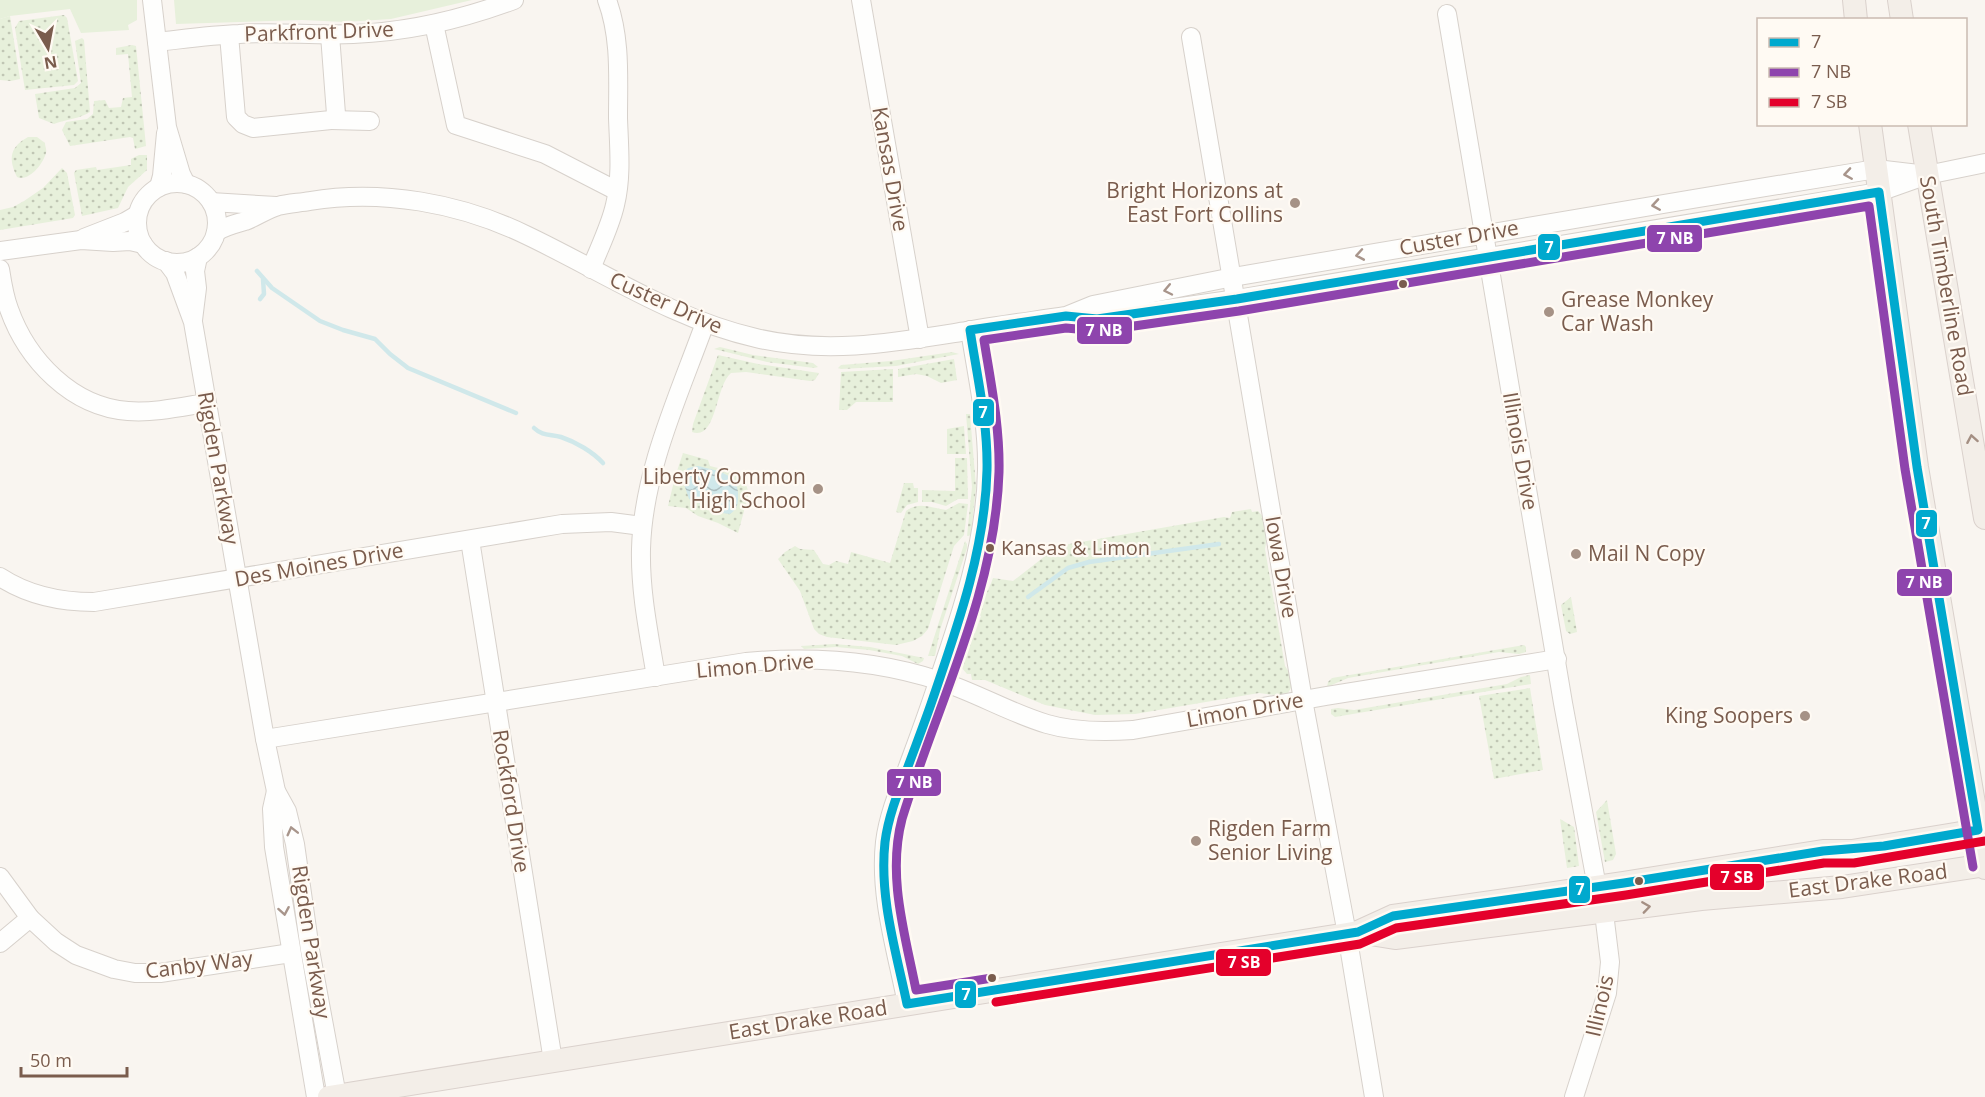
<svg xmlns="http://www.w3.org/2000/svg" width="1985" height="1097" viewBox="0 0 1985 1097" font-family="'Open Sans',sans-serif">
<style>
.grass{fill:url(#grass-dots)}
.park{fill:#e7f0db}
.water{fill:url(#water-waves)}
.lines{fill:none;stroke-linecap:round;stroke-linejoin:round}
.stream{stroke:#d0e8ea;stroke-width:4.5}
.minor-casing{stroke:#d7d1cb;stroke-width:20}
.major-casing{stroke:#dad1cc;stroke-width:24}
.minor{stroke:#fefefd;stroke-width:18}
.major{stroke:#f3eee8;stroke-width:22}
.bus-1-casing{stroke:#fffaf3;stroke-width:14}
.bus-2-casing{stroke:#fffaf3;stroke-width:14}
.bus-3-casing{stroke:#fffaf3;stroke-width:14}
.bus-1{stroke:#00a9ce;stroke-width:9}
.bus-2{stroke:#8e44ad;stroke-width:9}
.bus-3{stroke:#e4002b;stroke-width:9}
.oneway{stroke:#a8958b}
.oneway2{stroke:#a48f83}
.poi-dot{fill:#a69286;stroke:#fffaf3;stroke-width:2}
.bus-dot{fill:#7a5c4d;stroke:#fffaf3;stroke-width:2}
.labels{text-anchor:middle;stroke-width:4.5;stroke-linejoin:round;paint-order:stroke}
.bus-label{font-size:20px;fill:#7a5c4d;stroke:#fffaf3;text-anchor:start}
.street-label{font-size:21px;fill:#7a5c4d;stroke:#fffaf3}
.poi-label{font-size:21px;fill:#7a5c4d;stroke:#fffaf3;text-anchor:end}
.line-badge{stroke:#fffaf3;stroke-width:2}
.badge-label{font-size:16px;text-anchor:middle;font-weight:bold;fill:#fff}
</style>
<defs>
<pattern id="grass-dots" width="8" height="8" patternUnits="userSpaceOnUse" patternTransform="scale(1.5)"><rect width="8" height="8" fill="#e7f0db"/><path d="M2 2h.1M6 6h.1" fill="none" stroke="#c0c6b4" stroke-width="1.8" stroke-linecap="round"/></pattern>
<pattern id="water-waves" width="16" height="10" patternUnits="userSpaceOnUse" patternTransform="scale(1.5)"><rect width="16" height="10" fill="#d0e8ea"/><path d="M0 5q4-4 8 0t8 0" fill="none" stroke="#aebfc0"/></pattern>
</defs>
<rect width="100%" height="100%" fill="#f9f5f0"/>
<g class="grass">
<polygon points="64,15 67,18 78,81 74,85 25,90 15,28 19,21"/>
<polygon points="10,16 20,79 11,81 0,80 0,19"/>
<path d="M82,38L84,40L90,112C82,118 64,120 54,124L39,118L35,94L75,88L81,83L75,41Z"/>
<polygon points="132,45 136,46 146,146 135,149 133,138 130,137 70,146 62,130 66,122 87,119 93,114 94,101 105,100 109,108 121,107 123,98 132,97 128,54 116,55 116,48"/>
<path d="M28,137H37L45,143C45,146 47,150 46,153C43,164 29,182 17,177C8,158 10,147 28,137Z"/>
<polygon points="139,155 147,155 147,170 128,187 118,208 82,216 74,173 76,170 96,167 97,170 131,165 131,159"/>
<polygon points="62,168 67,173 75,215 73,218 0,230 0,210 13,207 24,201 43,188"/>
<polygon points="720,347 753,355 813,363 818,367 814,368 767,362 714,349"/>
<polygon points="952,352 959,354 896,366 841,369 838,368 841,365 891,361"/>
<path d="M718,355L758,364L819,373L815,380L810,381L746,372L731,373C715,386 717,441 692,432L693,424Z"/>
<polygon points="954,359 957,380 941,383 927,376 916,374 898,377 898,369"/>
<polygon points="893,369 893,402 856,402 847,410 839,410 841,372"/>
<polygon points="966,414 970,414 976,487 971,535 967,536 972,487"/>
<polygon points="964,426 966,454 947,454 947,429"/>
<polygon points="683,453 708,460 710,466 742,474 749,493 738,533 718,523 698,516 686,508 668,506 675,477"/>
<polygon points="955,458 967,458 968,499 958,499 946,506 932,502 922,502 922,490 955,491"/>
<polygon points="904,483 913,483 914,488 918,488 918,502 907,505 901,513 896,512"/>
<path d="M959,503L968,504L964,535L954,546L928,629L922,636L913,641L896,645L827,637L819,634L814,629L800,591L778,559L785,552L795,546L800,549L814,550L823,564L829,565L836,561L848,564L851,552L890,563L906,511C919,501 931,508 946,510Z"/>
<path d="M1251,509L1252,512L1258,511L1264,518L1268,531L1265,549L1285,666C1292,676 1295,683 1288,693L1275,695L1259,693L1135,714L1095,715L1045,705L985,680H972L971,674H967L961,667L972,633H975L981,616L978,614C981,602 989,590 993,578L1013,581L1058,546L1224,517L1230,518L1232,512Z"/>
<polygon points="965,541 967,544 967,548 940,630 935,656 928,656"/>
<polygon points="1571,597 1577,632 1570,634 1566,631 1561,605"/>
<polygon points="834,644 870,647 924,658 923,661 918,664 902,656 869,650 836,647 804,649 801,646"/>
<polygon points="1524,645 1526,647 1526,652 1519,654 1499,652 1348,678 1327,687 1328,682 1332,678"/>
<polygon points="1530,675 1531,684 1335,717 1331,714 1331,709 1338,708 1354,710 1507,684 1521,677"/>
<polygon points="1530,688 1543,770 1494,779 1479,696"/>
<polygon points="1607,800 1616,854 1613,860 1605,862 1596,812"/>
<polygon points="1560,819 1574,827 1579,866 1567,868"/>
</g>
<g class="park">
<polygon points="0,0 137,0 137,20 128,25 129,30 81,33 70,9 10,16 0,19"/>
<polygon points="174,0 472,0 391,19 345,22 302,20 176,24"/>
</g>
<path class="water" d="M698,466C717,471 740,473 738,497C738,505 737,509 730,514L722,513L689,499L681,475L688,468Z"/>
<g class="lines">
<g class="stream">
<polyline points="257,271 272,288 320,321 343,330 375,339 390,354 408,368 516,413"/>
<polyline points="260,299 264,294 263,279"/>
<path d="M534,428C542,436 551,434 561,437C576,442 593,452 603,463"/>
<polyline points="1028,597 1068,568 1089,562 1219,544"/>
</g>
<defs>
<g id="minor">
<polyline points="152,0 167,127 181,174 186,184"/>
<polyline points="861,0 920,339"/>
<polyline points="1447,14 1563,703 1597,887"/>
<polyline points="434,24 456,125 545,154 617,191"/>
<polyline points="229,35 236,117 243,124 253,128 331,120 336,114 330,35"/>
<polyline points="1191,37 1303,700 1347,934 1374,1097"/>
<path d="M157,42C184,39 211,35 239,34C277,31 315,36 353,34C408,32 463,19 514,0"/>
<polyline points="331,120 370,121"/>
<circle cx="177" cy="223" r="40"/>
<polyline points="159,187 162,176 166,133"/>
<polyline points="211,202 276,206"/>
<path d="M216,232C225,226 235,224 245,221C256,217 267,209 278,206C288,203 299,203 310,201C382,189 460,203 526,235C602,271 673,319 756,338C827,355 897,342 967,331C1000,325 1033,321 1066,316L1093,305L1233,277L1693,199L1876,169L1927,175"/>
<polyline points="84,238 125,222 137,215"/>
<polyline points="0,251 81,240 113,242 130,241 143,244"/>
<polyline points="166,261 175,273 193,322 265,739 276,791 287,811 295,844 310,950 337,1096"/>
<path d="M0,269C2,282 4,296 9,309C27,360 72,407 128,411C154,413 181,407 206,403"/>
<path d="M591,269C599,248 610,227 615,205C622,177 619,147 618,118C618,78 621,38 607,0"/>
<polyline points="1068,316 1097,319 1237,299 1879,192 1927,175 1985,163"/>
<polyline points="193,320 197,288 195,271 198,257"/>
<polyline points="470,540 553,1061"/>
<path d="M0,577C29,596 60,602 94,602L562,524L611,522L642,526"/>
<path d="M656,677C649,634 640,592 641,549C643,471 679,395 705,323"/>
<path d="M265,739L746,662C812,656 876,660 940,681C977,693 1010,713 1047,724C1074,732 1104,732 1133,730L1326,696L1557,659"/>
<polyline points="276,791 272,809 274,847 316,1097"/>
<polyline points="0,877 30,918 56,942 76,955 114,969 135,973 160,973 291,953"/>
<polyline points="0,943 30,918"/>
<path d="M907,1004C897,952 879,896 885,842C888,818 897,795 906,772C917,742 928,713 938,682C961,615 986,542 987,470C988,423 977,376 970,330"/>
<polyline points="1574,1097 1607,993 1610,962 1604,913"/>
</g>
<g id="major">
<polyline points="1854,0 1856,20"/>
<polyline points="1899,0 1902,20"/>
<polyline points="1870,124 1917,467 1985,868"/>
<polyline points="1919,124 1985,518"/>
<polyline points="1358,932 1393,916 1624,883 1823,851 1852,851 1985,829"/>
<polyline points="329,1097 1347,934 1358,932 1395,938 1701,899 1842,887 1985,865"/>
</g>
</defs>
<use href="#minor" class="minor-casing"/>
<use href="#major" class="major-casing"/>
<use href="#minor" class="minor"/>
<use href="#major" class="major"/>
<defs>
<path id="bus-1" d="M1879,192L1917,467L1978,830L1884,846L1823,851L1624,883L1393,916L1358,932L907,1004C896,951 879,897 885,842C888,818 897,795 906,772C914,750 923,727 931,704C957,628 985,551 987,470C988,423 977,376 970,330L1066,316L1097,319L1237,299Z"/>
<path id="bus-2" d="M992,978L916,990C905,934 887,876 902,819C937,704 995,595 999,472C1000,427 991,384 984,340L1066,328L1099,331L1239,311L1869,206L1905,469L1973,867"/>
<polyline id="bus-3" points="996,1002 1360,944 1396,928 1626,895 1824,863 1854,863 1985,841"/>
</defs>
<use href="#bus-1" class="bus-1-casing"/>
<use href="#bus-2" class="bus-2-casing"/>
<use href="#bus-3" class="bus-3-casing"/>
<use href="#bus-1" class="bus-1"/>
<use href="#bus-2" class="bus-2"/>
<use href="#bus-3" class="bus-3"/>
</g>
<defs><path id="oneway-chevron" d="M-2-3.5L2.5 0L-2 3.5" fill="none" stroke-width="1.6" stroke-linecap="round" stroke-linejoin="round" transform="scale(1.5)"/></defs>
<g class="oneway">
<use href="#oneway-chevron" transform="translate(1848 174) rotate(171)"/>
<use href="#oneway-chevron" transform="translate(1656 205) rotate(171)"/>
<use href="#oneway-chevron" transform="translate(1360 255) rotate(170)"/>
<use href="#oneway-chevron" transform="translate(1168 290) rotate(168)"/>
<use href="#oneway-chevron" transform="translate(292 831) rotate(-104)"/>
<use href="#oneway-chevron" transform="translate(284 911) rotate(80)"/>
</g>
<g class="oneway2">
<use href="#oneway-chevron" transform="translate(1972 439) rotate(-100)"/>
<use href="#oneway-chevron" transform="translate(1646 907) rotate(-8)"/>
</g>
<g class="poi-dot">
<circle cx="1295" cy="203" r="6"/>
<circle cx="1549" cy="312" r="6"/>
<circle cx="818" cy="489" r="6"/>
<circle cx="1576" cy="554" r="6"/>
<circle cx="1805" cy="716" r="6"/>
<circle cx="1196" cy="841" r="6"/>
</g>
<g class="bus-dot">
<circle cx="1403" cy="284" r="5"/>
<circle cx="990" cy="548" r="5"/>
<circle cx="1639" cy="881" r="5"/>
<circle cx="992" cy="978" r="5"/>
</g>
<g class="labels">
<g class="bus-label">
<text x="1001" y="555">Kansas &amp; Limon</text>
</g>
<g class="street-label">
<text transform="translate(319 32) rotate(-2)" y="7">Parkfront Drive</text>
<text transform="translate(890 169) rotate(80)" y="7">Kansas Drive</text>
<text transform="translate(1459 238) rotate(-10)" y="7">Custer Drive</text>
<text transform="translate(1946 286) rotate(80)" y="7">South Timberline Road</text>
<text transform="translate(666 303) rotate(24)" y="7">Custer Drive</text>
<text transform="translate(1520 451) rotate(80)" y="7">Illinois Drive</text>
<text transform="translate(218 468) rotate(80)" y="7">Rigden Parkway</text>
<text transform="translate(319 565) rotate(-10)" y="7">Des Moines Drive</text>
<text transform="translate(1281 567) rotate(80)" y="7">Iowa Drive</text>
<text transform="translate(755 666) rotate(-5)" y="7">Limon Drive</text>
<text transform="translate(1245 710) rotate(-10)" y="7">Limon Drive</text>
<text transform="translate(511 801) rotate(81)" y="7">Rockford Drive</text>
<text transform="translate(1868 881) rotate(-7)" y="7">East Drake Road</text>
<text transform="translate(311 942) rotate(81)" y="7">Rigden Parkway</text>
<text transform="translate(199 965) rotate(-7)" y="7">Canby Way</text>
<text transform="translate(1600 1006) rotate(-77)" y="7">Illinois</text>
<text transform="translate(808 1020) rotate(-9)" y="7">East Drake Road</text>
</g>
<g class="poi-label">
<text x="1283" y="198">Bright Horizons at<tspan x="1283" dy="24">East Fort Collins</tspan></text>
<text x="1561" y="307" text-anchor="start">Grease Monkey<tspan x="1561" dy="24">Car Wash</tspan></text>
<text x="806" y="484">Liberty Common<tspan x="806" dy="24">High School</tspan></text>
<text x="1588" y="561" text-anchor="start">Mail N Copy</text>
<text x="1793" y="723">King Soopers</text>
<text x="1208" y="836" text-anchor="start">Rigden Farm<tspan x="1208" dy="24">Senior Living</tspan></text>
</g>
</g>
<g class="line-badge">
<rect x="1646" y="224" width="57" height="29" rx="6" fill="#8e44ad"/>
<rect x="1537" y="233" width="24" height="28" rx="6" fill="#00a9ce"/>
<rect x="1076" y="316" width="57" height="29" rx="6" fill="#8e44ad"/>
<rect x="972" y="398" width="23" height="29" rx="6" fill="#00a9ce"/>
<rect x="1915" y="509" width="23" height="29" rx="6" fill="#00a9ce"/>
<rect x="1896" y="568" width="57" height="29" rx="6" fill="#8e44ad"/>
<rect x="886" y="768" width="56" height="29" rx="6" fill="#8e44ad"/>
<rect x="1709" y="863" width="56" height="28" rx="6" fill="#e4002b"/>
<rect x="1568" y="875" width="23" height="29" rx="6" fill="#00a9ce"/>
<rect x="1215" y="948" width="57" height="29" rx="6" fill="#e4002b"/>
<rect x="954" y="980" width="23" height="29" rx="6" fill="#00a9ce"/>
</g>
<g class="badge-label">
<text x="1675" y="244">7 NB</text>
<text x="1549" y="253">7</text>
<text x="1104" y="336">7 NB</text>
<text x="983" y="418">7</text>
<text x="1926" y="529">7</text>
<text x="1924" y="588">7 NB</text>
<text x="914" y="788">7 NB</text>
<text x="1737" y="883">7 SB</text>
<text x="1580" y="895">7</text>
<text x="1244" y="968">7 SB</text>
<text x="966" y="1000">7</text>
</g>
<rect x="1757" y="18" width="210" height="108" fill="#fffaf3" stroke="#cabbb1" stroke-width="1.5"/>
<rect x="1769" y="38" width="30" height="9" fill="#00a9ce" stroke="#cabbb1" stroke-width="1.5"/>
<text x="1811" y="48" font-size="18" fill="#7a5c4d">7</text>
<rect x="1769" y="68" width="30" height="9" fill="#8e44ad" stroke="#cabbb1" stroke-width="1.5"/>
<text x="1811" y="78" font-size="18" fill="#7a5c4d">7 NB</text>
<rect x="1769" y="98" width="30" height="9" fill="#e4002b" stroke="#cabbb1" stroke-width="1.5"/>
<text x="1811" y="108" font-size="18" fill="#7a5c4d">7 SB</text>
<g transform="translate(48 48) rotate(170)" stroke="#fffaf3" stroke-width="4.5" paint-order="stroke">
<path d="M0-4.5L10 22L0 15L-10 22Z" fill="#7a5c4d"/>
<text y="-9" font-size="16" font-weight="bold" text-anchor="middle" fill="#7a5c4d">N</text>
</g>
<path d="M21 1067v9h106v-9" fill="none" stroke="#7a5c4d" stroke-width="3"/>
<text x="30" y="1067" font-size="18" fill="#7a5c4d" stroke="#fffaf3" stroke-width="4.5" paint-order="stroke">50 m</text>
</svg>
